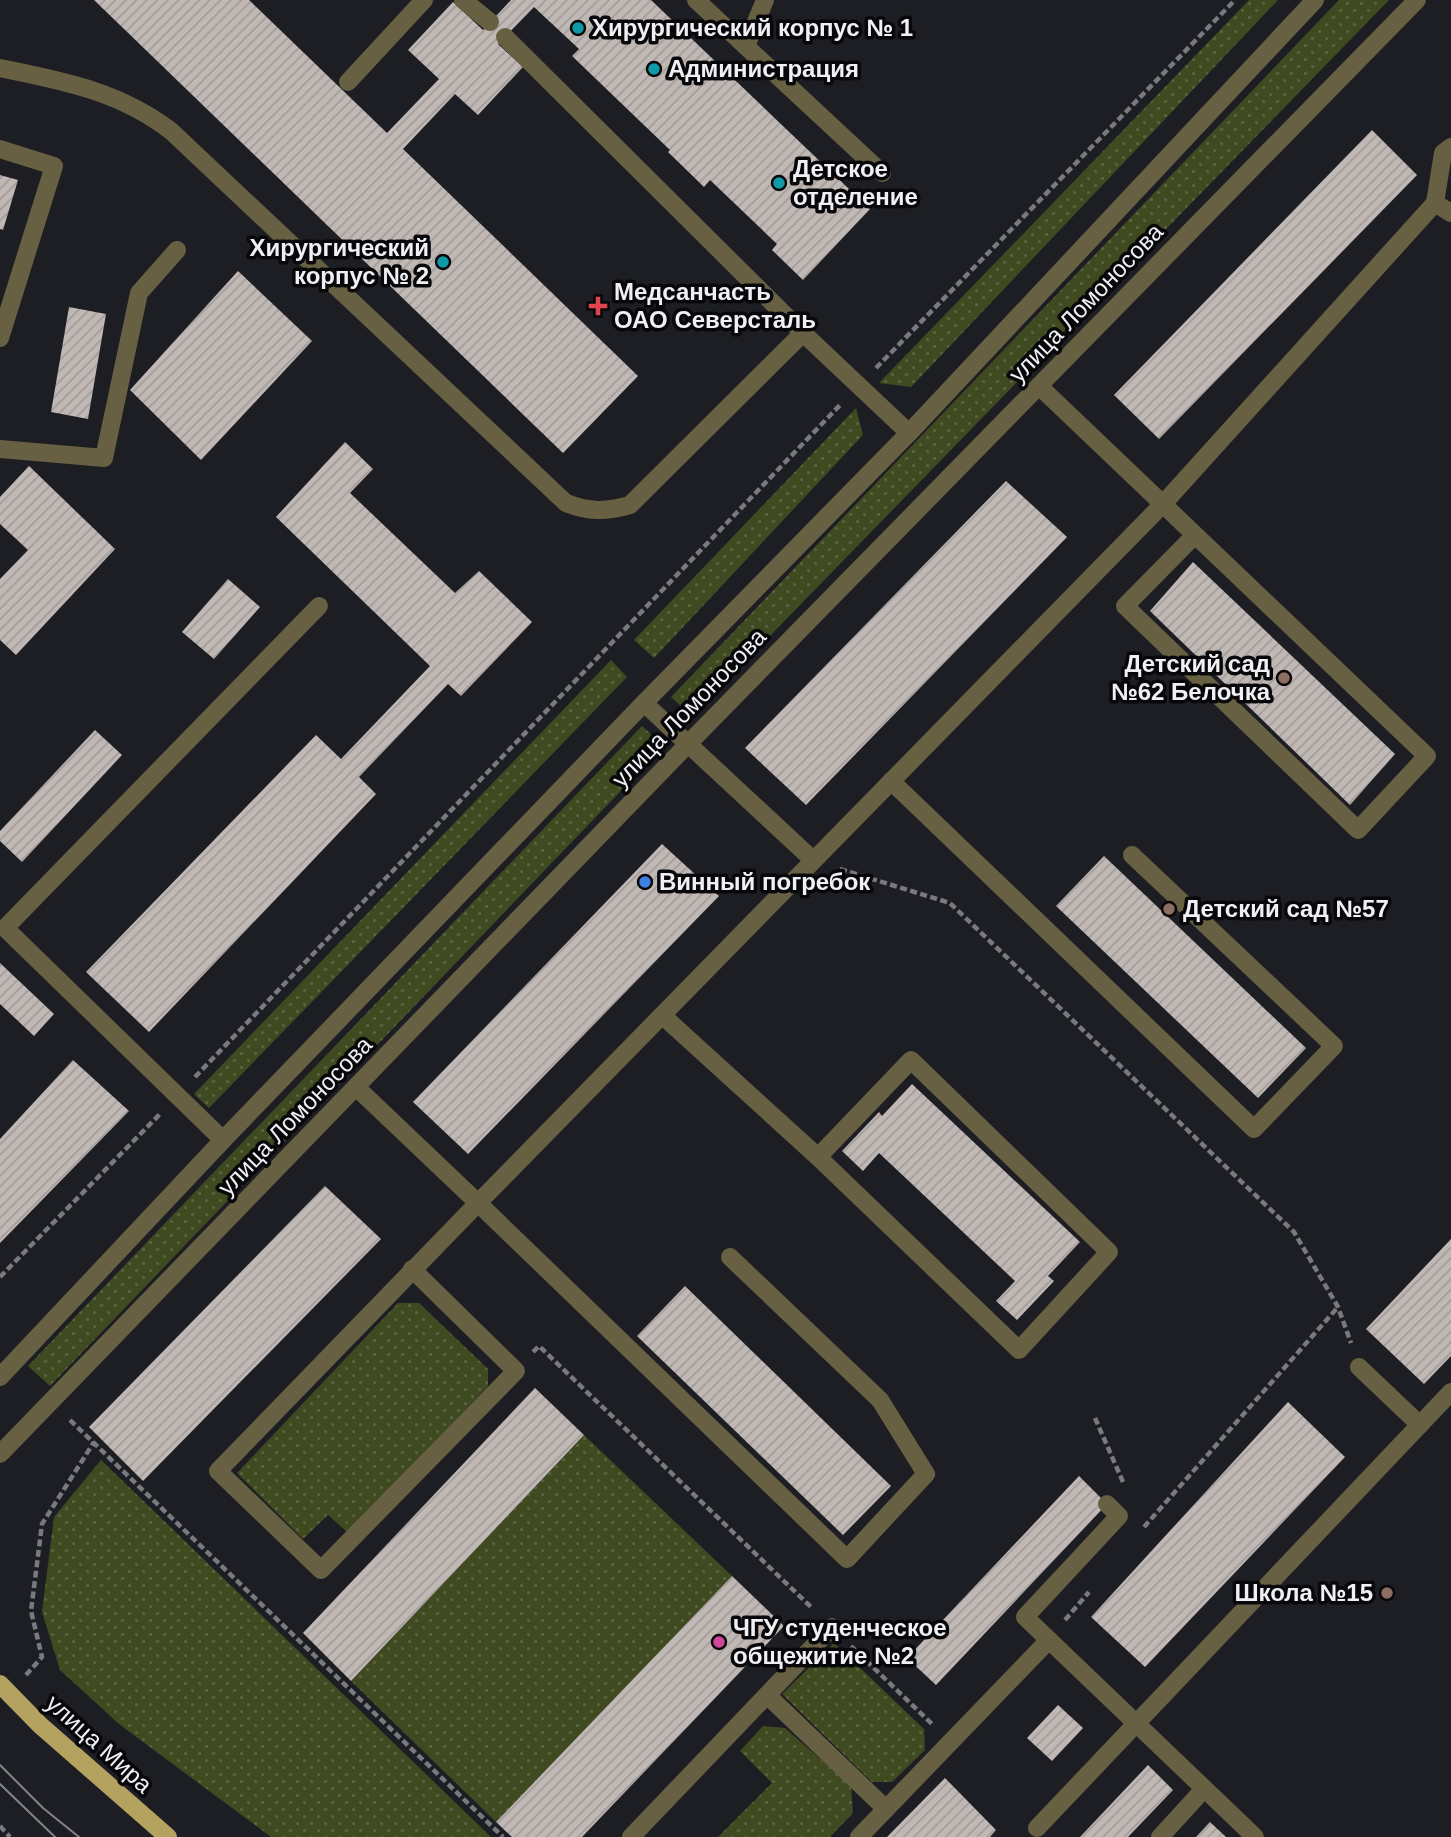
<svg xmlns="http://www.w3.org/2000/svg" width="1451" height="1837" viewBox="0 0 1451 1837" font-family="Arial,sans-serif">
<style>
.grass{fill:url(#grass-dots)}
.building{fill:url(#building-hatch)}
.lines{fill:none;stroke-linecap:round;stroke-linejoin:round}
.path{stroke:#797a7f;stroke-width:4.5;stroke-dasharray:7 3.5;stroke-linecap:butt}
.minor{stroke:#686042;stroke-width:18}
.major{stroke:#b4a261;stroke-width:18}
.tram{stroke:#838489;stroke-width:2}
.culture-dot{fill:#0f9aa8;stroke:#08080a;stroke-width:2.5}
.health-dot{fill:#e0444e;stroke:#08080a;stroke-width:2.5}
.education-dot{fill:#8d6e63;stroke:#08080a;stroke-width:2.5}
.shop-dot{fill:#3f7fe0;stroke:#08080a;stroke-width:2.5}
.hotel-dot{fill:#d1479c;stroke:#08080a;stroke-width:2.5}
.labels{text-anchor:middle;stroke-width:7;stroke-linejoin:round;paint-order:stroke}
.poi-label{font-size:24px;font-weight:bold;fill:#eff0f4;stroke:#08080a;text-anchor:start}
.street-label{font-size:24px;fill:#eff0f4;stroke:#08080a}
</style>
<defs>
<pattern id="grass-dots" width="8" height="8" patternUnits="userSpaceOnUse" patternTransform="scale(1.75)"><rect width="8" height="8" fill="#3f4a20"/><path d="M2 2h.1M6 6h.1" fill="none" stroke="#5b6441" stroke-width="1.8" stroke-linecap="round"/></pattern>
<pattern id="building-hatch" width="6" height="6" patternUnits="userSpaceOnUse" patternTransform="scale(1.75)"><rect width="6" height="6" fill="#c0b8b4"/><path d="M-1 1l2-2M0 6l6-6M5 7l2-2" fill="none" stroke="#a29c99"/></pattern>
</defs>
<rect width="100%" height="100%" fill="#1d1e24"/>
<g class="grass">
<polygon points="1249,0 1278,0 911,387 879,383"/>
<polygon points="1339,0 1389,0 692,716 671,697"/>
<polygon points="856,408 863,435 654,658 634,640"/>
<polygon points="611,660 627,677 209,1108 194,1094"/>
<polygon points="642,726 664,746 50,1386 28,1366"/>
<polygon points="398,1303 419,1303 488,1369 488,1386 347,1532 328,1515 303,1539 237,1473"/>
<polygon points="584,1435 732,1576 496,1822 351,1681"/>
<polygon points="101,1460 491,1837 271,1837 119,1724 60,1670 42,1612 54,1517"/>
<polygon points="834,1643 924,1729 925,1750 892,1782 872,1782 782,1694"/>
<polygon points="763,1726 785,1728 851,1786 853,1813 830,1837 718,1837 772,1783 740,1751"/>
</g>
<g class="building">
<polygon points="94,0 249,0 387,133 439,79 408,50 453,2 483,30 511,0 651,0 870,209 803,280 772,250 777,244 710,180 704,187 668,152 670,150 572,56 579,49 534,7 498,44 523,67 478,115 455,94 403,149 638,376 563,453"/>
<polygon points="1372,130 1417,175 1159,439 1114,395"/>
<polygon points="0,175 18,180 3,230 0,229"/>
<polygon points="238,271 312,341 201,460 130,390"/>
<polygon points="69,307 106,314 88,419 51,412"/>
<polygon points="345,442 373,469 350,493 455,593 479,571 532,622 461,696 448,684 359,777 376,794 149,1032 86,972 316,735 341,759 430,666 276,517"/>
<polygon points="29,466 115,549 16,655 0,640 0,579 28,550 0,524 0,497"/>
<polygon points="1006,481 1067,537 806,805 745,748"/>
<polygon points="1193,562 1395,754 1350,805 1150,611"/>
<polygon points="228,579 260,607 214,659 182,632"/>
<polygon points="95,730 122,755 22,862 0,841 0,831"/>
<polygon points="662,844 719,896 468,1154 413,1102"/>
<polygon points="1104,856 1306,1048 1258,1098 1056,906"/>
<polygon points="0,963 54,1014 34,1036 0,1004"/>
<polygon points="73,1060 129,1111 0,1243 0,1139"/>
<polygon points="912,1084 1080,1242 1048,1276 1054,1281 1017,1320 996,1301 1015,1281 879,1153 863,1171 842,1151 879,1112 882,1116"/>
<polygon points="325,1186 381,1239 143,1481 89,1427"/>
<polygon points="1451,1239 1451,1356 1424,1384 1366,1329"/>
<polygon points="685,1286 891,1486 843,1535 637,1336"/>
<polygon points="535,1388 584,1435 351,1681 303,1633"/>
<polygon points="1288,1402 1345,1457 1145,1667 1091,1617"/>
<polygon points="1079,1476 1107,1504 936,1685 907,1658"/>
<polygon points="732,1576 784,1626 582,1837 512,1837 496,1822"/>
<polygon points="1058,1705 1083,1728 1052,1761 1027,1738"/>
<polygon points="1148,1765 1173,1790 1128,1837 1080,1837"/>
<polygon points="945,1778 996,1830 990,1837 887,1837"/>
<polygon points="1210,1822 1226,1837 1196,1837"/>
</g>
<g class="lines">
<g class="path">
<polyline points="876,368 1235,0"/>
<polyline points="840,869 950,903 1294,1232 1338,1307 1351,1343"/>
<polyline points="195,1077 841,404"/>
<polyline points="0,1277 160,1114"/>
<polyline points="533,1352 539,1346 812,1608"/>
<polyline points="1095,1418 1123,1482"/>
<polyline points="70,1420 503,1837"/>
<polyline points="1144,1527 1338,1307"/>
<polyline points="1065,1620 1089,1592"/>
<polyline points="851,1646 933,1725"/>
<polyline points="26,1675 42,1657 31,1611 42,1524 94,1442"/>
<polyline points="0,1826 10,1837"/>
</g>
<g class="minor">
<polyline points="463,0 490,22"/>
<polyline points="696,0 882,173"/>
<polyline points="505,37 803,333 909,433"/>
<polyline points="746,46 765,0"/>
<path d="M0,68C63,81 119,91 171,131L566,503C589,512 606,512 630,505L803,333"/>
<polyline points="348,82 424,0"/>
<polyline points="0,149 54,166 0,338"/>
<polyline points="1435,203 1443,153 1451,147"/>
<polyline points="1039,386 1427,756 1358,830 1125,606 1195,535"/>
<polyline points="0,449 104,458 139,293 177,250"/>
<polyline points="644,703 813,860"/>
<polyline points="891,781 1254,1129 1334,1046 1132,855"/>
<polyline points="663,1016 818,1157 1019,1350 1109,1252 911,1060 818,1157"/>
<polyline points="357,1088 478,1203 1163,504 1435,203 1451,213"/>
<polyline points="223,1140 5,928 319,606"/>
<polyline points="412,1269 516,1371 321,1570 218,1471 478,1203 847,1559 926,1474 880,1400 730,1257"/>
<polyline points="1359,1367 1420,1425"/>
<polyline points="0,1377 223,1140 644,703 909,433 1315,0"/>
<polyline points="0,1454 688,744 1417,0"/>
<polyline points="1049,1640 1025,1617 1119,1516 1107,1504"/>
<polyline points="767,1695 886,1809"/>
<polyline points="1037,1828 1451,1392"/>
<polyline points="631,1837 832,1627"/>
<polyline points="859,1837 1049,1640 1255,1837"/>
<polyline points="1160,1837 1204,1789"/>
</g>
<polyline class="major" points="0,1684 40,1725 168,1837"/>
<g class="tram">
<polyline points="0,1765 43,1808 79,1837"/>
<polyline points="0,1784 55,1837"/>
</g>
</g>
<g class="culture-dot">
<circle cx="578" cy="28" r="7"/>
<circle cx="654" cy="69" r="7"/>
<circle cx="779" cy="183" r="7"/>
<circle cx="443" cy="262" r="7"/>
</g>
<path class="health-dot" d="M594.5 295.5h7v7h7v7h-7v7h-7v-7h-7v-7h7z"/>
<g class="education-dot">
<circle cx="1284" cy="678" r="7"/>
<circle cx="1169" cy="909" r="7"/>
<circle cx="1387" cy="1593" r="7"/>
</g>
<circle class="shop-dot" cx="645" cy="882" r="7"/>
<circle class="hotel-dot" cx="719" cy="1642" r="7"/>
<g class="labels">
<g class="poi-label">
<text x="592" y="36">Хирургический корпус № 1</text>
<text x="668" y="77">Администрация</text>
<text x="793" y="177">Детское<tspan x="793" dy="28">отделение</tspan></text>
<text x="429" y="256" text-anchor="end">Хирургический<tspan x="429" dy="28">корпус № 2</tspan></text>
<text x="614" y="300">Медсанчасть<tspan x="614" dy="28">ОАО Северсталь</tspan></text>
<text x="1270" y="672" text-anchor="end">Детский сад<tspan x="1270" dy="28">№62 Белочка</tspan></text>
<text x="659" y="890">Винный погребок</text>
<text x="1183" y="917">Детский сад №57</text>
<text x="1373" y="1601" text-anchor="end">Школа №15</text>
<text x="733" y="1636">ЧГУ студенческое<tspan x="733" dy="28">общежитие №2</tspan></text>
</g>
<g class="street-label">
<text transform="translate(1086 303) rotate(-46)" y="8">улица Ломоносова</text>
<text transform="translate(689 708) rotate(-46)" y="8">улица Ломоносова</text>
<text transform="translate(295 1116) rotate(-46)" y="8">улица Ломоносова</text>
<text transform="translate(99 1744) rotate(42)" y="8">улица Мира</text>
</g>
</g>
</svg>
